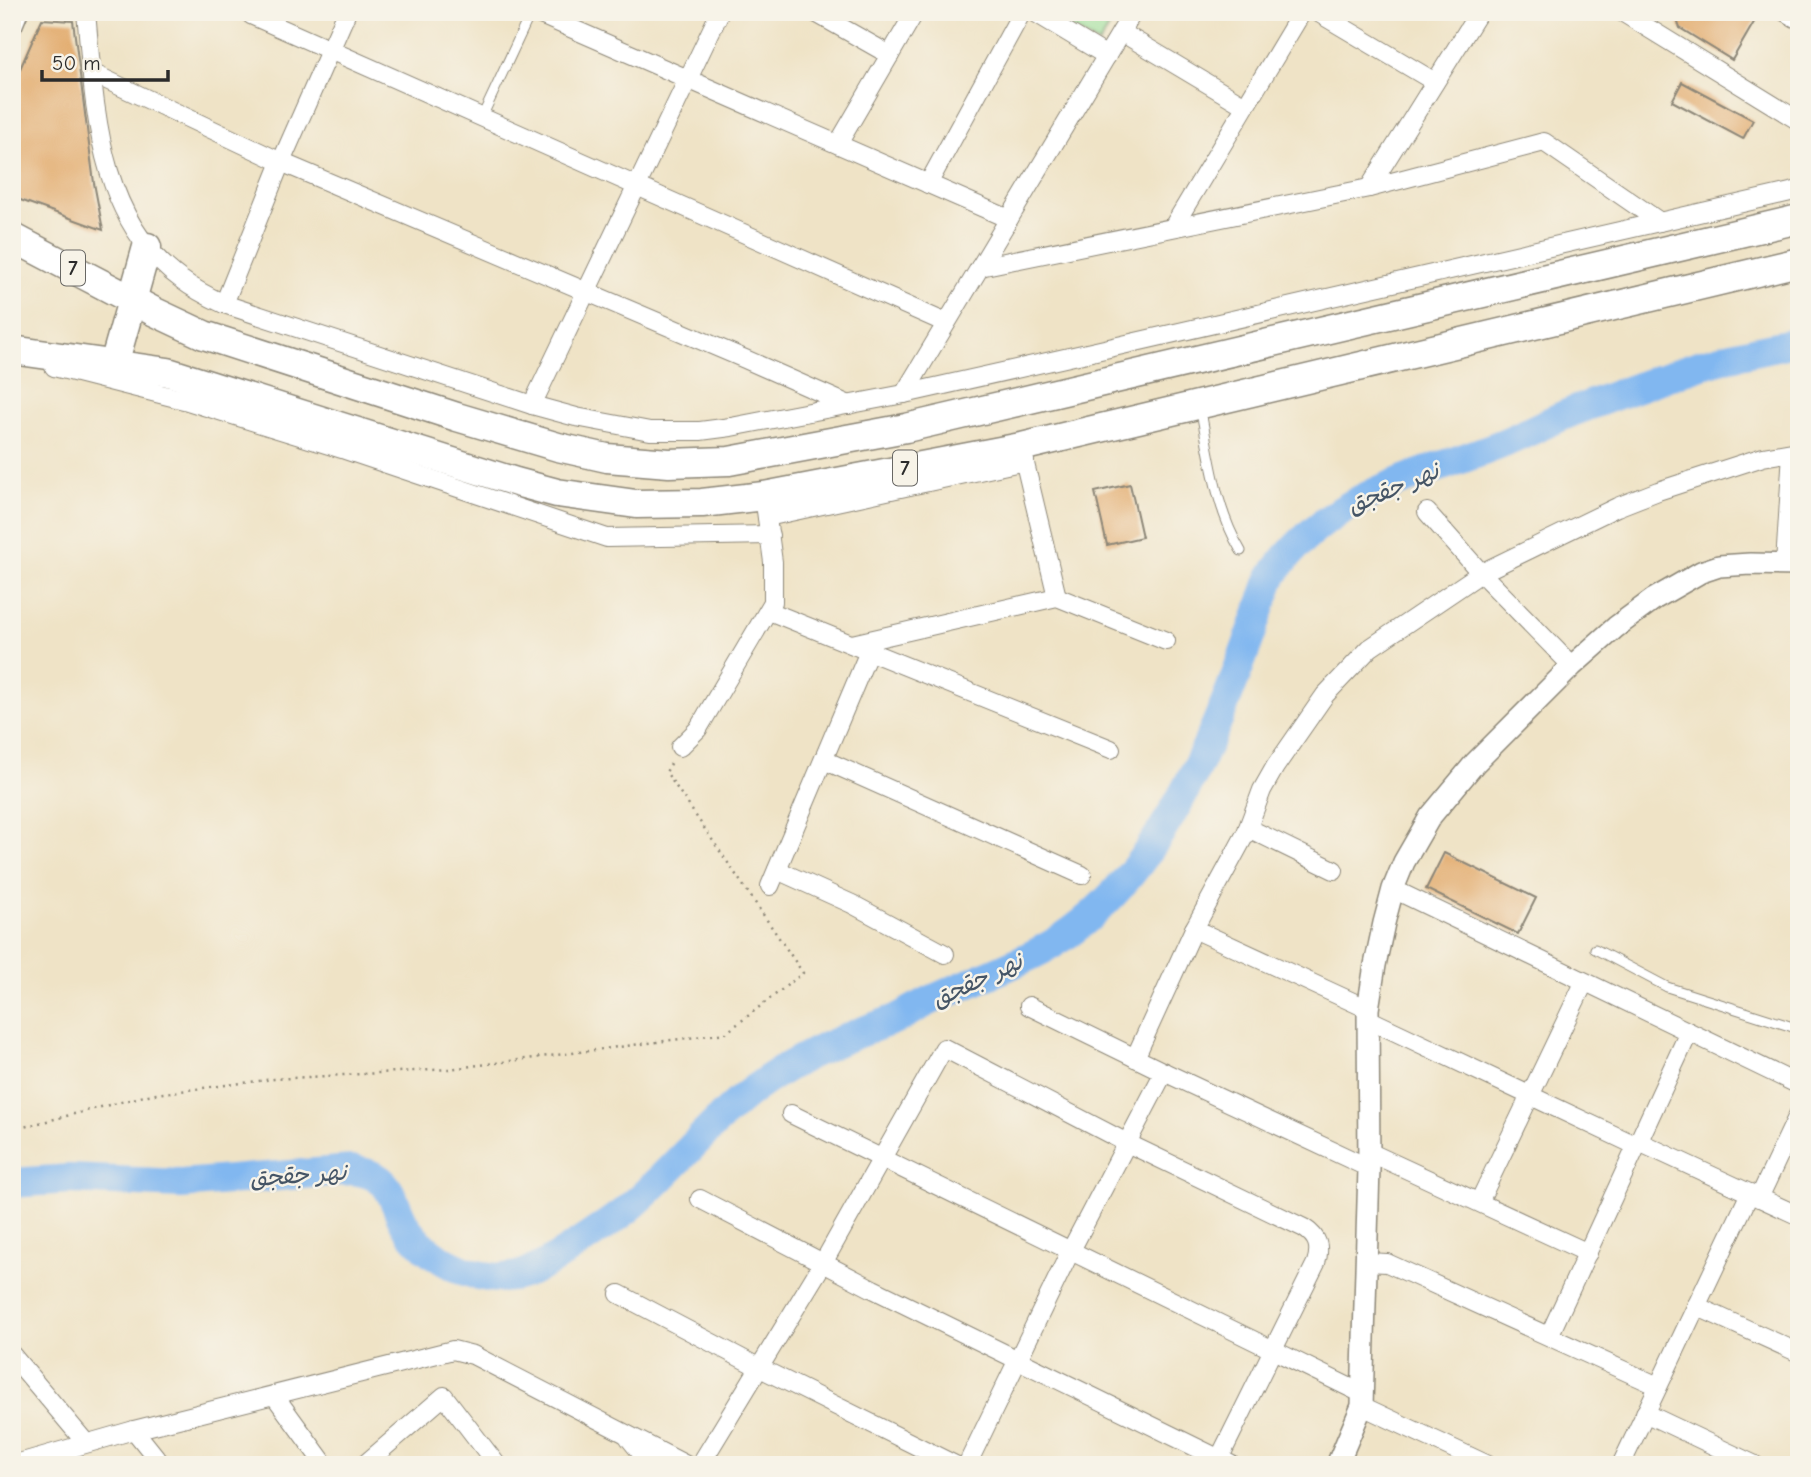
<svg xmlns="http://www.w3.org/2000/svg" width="1811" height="1477" viewBox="0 0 1811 1477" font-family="'Comic Neue','Playpen Sans Arabic',sans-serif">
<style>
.green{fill:#99de96;stroke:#628460;stroke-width:2}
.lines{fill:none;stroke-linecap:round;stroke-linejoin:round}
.river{stroke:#81b7f0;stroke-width:30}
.building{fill:#e2aa6c}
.service-casing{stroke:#8d8778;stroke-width:11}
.minor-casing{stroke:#8d8778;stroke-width:20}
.tertiary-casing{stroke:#8d8778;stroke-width:24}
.trunk-casing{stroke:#8d8778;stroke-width:31}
.path{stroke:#8d8778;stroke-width:2.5;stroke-dasharray:2 5;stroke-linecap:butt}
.service{stroke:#fff;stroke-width:9}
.minor{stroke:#fff;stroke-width:18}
.tertiary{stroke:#fff;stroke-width:21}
.trunk{stroke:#fff;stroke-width:28}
.labels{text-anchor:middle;stroke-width:5;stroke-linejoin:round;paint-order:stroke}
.shield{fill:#f7f3e8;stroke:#686764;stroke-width:2}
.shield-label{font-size:21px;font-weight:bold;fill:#2b2b2b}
.water-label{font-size:24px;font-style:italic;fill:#455566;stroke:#f7f3e8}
</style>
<rect width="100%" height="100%" fill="#f7f3e8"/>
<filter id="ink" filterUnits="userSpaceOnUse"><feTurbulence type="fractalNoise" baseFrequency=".0143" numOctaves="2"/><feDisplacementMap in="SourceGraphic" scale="14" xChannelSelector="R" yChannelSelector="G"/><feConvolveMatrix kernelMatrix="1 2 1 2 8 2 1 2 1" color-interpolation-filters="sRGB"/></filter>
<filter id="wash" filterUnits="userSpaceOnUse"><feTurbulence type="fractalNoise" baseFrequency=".00686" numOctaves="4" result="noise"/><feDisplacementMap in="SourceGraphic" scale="28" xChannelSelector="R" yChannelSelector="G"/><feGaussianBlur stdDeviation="1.57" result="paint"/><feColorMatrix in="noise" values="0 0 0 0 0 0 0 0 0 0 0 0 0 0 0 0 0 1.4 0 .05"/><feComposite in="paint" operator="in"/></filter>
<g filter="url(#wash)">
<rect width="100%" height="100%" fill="#efe3c6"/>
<polygon class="green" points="1058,12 1118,12 1099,44 1055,18"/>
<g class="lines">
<path class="river" d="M12,1183L70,1179L181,1184L352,1170C364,1172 379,1175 386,1186C394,1195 398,1214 406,1226C427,1257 473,1283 512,1277C534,1273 556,1258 575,1246C593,1234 611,1222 628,1209C672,1172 708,1124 754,1089C785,1066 820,1048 856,1034C870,1028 884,1024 898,1018C911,1011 924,1003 938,997C969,983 1001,970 1032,955C1166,891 1225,708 1271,578C1326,495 1413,479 1499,445C1524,435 1547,422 1572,412C1612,396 1654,381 1696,366C1729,355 1765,349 1799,341"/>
</g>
<g id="blocks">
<g class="building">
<polygon points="1674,12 1760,12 1732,60 1680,28"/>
<polygon points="42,19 73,21 94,183 103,230 12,197 12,87"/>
<polygon points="1682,82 1753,120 1743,139 1672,101"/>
<polygon points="1130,484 1142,537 1107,545 1095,492"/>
<polygon points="1444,853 1536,898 1518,934 1426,889"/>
</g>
</g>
</g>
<g filter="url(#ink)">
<use href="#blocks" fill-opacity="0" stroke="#8d8778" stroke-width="2"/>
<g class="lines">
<defs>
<g id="service">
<polyline points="482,117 531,12"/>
<path d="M1200,407C1210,455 1215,508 1241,551"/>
<polyline points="1595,949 1667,987 1799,1029"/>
</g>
<g id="minor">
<path d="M86,12C95,107 97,219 182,280C195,290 209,297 224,304L532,405L576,417L650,431H700L731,427L904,394L1118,346L1799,190"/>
<polyline points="534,12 1009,219"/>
<polyline points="814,12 890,55"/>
<polyline points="1034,12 1107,56"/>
<polyline points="1317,12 1435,82"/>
<polyline points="1622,12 1799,121"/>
<polyline points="1785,12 1799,20"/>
<polyline points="251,15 946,323"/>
<polyline points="1121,32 1245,106"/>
<polyline points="92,73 281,162 745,359 849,405"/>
<polyline points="838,144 915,12"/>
<polyline points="928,184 1022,12"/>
<polyline points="1369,188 1479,12"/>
<polyline points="1173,227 1302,12"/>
<polyline points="980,267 1369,188 1544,142 1660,222"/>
<polyline points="224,304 281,162 347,12"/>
<polyline points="54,367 184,400 345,450 607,538 770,535"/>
<polyline points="904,394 1133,12"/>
<polyline points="532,405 720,12"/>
<polyline points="1022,451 1057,597"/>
<polyline points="1427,512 1481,573 1572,666"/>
<polyline points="767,517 1025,461"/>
<polyline points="769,611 1111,749"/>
<polyline points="852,644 1057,597 1166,641"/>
<polyline points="680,747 698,729 773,602 773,562 764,496"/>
<polyline points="824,760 1082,875"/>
<polyline points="1248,828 1334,870"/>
<polyline points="777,870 852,904 945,954"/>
<polyline points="770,886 873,642"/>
<polyline points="1393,889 1799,1085"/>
<polyline points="1194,929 1368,1009"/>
<polyline points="1029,1006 1164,1072 1369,1168"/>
<polyline points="1368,1019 1637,1146"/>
<polyline points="1135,1058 1194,929 1246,833 1262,790 1275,767 1325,695 1370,648 1481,573 1617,507 1658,491 1763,457 1792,452 1785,564"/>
<polyline points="791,1114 1363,1394"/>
<polyline points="1639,1142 1799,1216"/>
<polyline points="1369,1152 1588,1253"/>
<polyline points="1759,1198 1799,1113"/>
<polyline points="700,1199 873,1289 1232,1465"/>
<polyline points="1479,1202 1584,983"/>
<polyline points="1367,1262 1387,1263 1658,1386"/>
<polyline points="619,1294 760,1368 955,1465"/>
<polyline points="1696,1306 1799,1353"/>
<polyline points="1549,1336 1689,1032"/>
<polyline points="12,1355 86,1443"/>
<polyline points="274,1395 325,1465"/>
<polyline points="1362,1406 1488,1465"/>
<polyline points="1645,1413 1755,1465"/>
<polyline points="134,1430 162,1465"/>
<polyline points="629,1438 651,1465"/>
<polyline points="12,1465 134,1430 453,1350 473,1355 686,1465"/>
<polyline points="364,1465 444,1396 497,1465"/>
<path d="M700,1465L823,1263L944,1048L1127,1143L1304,1228C1318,1237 1321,1247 1316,1263L1216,1465"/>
<polyline points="967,1465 1070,1252 1164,1072"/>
<polyline points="1621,1465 1750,1193"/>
</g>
<g id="tertiary">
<polyline points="12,24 17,12"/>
<polyline points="1337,1465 1362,1406 1369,1168 1368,1009 1375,965 1384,923 1393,889 1404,862 1430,817 1475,763 1572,666 1616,627 1654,599 1701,572 1719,566 1750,564 1799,565"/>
</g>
<g id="trunk">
<polyline points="12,237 155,312 204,335 457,417 558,447 607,458 669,463 729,461 906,428 1799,219"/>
<polyline points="12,350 168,372 516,482 557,493 636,504 702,503 764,496 1021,447 1799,262"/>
<polyline points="114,364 147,247"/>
</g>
</defs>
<use href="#service" class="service-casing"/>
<use href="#minor" class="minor-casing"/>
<use href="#tertiary" class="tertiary-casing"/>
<use href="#trunk" class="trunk-casing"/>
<polyline class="path" points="12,1130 148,1095 274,1079 449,1069 726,1033 803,973 666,772 672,762"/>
<use href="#service" class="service"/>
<use href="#minor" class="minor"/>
<use href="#tertiary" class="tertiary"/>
<use href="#trunk" class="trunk"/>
</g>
</g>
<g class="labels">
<g class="shield">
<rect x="61" y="250.5" width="24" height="35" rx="5"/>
<rect x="893" y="450.5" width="24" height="35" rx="5"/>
</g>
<g class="shield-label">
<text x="73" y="275">7</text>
<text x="905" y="475">7</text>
</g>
<g class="water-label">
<text transform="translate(1393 488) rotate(-23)" y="8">نهر جقجق</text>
<text transform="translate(977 980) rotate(-25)" y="8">نهر جقجق</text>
<text transform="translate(298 1175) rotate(-4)" y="8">نهر جقجق</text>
</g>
</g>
<rect width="1811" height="1477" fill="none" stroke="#f7f3e8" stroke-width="42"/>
<path d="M42 70v10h126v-10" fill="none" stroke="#2b2b2b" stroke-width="3.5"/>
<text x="52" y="70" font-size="21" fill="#2b2b2b" stroke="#f7f3e8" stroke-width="5" paint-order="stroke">50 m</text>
</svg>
